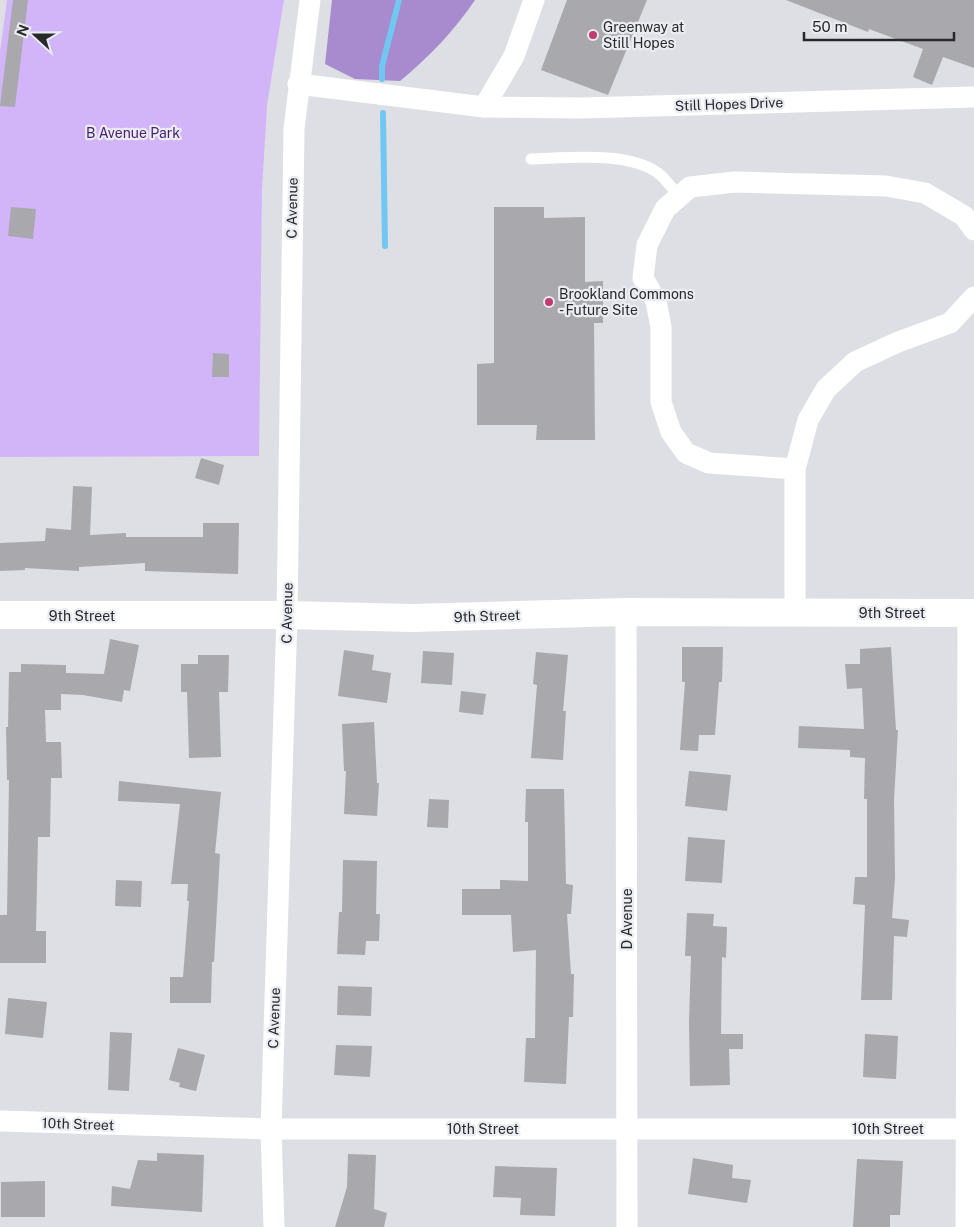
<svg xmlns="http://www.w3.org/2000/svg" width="974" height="1227" viewBox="0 0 974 1227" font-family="'Public Sans',sans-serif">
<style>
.green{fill:#d2b5f8}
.forest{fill:#a88ace}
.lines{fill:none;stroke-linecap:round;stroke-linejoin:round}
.stream{stroke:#71c7f1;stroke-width:6}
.building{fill:#a8a8ad}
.lane{stroke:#fff;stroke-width:11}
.street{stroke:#fff;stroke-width:21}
.primary{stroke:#fff;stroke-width:28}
.poi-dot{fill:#c23973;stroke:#eaecf2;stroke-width:2}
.labels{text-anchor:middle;stroke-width:4.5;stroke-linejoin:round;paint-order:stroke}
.poi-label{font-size:14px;fill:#28292b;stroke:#eaecf2;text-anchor:start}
.street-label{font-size:14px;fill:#28292b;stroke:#eaecf2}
.park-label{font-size:14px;fill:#4a2070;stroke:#eaecf2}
</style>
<rect width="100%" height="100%" fill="#dddfe5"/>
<polygon class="green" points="7,0 284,0 267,105 262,190 259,456 0,457 0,52"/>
<path class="forest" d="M332,0H475C454,31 429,57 400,81L355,79L325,64Z"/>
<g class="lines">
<g class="stream">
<polyline points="382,79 382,66 399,0"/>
<polyline points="383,113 385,246"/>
</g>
</g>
<g class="building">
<polygon points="13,0 28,0 15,107 0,106"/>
<polygon points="567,0 647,0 608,95 541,70"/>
<polygon points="786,0 974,0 974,68 943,57 932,85 913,77 923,49 869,29 868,32"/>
<polygon points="11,207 36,209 33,239 8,236"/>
<polygon points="494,207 544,207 544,218 585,217 585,282 603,281 603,323 594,323 595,440 536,440 537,425 477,425 477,364 494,363"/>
<polygon points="213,353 229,354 229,377 212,377"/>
<polygon points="201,458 224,465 219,485 195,478"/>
<polygon points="73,486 92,487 90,535 126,533 126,537 203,537 203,523 239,523 238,574 145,571 145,563 79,567 79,571 25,568 25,570 0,571 0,543 45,541 46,528 71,530"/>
<polygon points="110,639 139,645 130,691 124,690 122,702 83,695 61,694 61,710 45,710 46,742 61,742 62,778 51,778 50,837 38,837 36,931 46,931 46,963 0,963 0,915 7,915 9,780 7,780 6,727 8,727 9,672 21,672 21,664 66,665 66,673 104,674"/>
<polygon points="682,647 723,647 722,682 719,682 715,735 699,735 698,751 680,750 685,682 682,682"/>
<polygon points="891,647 896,730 898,730 894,800 895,878 892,918 909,920 907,937 894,936 892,1000 861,1000 865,905 853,904 855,877 867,877 867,799 864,799 865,758 850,757 850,750 798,748 799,726 864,729 862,688 847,689 845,664 860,664 860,649"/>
<polygon points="344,650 374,655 372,670 391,673 387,703 338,696"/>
<polygon points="423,651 454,653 452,685 421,683"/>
<polygon points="536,652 568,655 563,711 566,711 563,760 531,758 537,685 533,684"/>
<polygon points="198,655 229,655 228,692 219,692 221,757 189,758 187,692 181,692 181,664 198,664"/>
<polygon points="461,691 486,694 483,715 459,712"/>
<polygon points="374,722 377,783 379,783 377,816 344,814 346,771 344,771 342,724"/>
<polygon points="689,771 731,775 727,811 685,806"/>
<polygon points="119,781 221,792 215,853 220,854 214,962 212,962 211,1003 170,1003 170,977 183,977 189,901 187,901 188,884 171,884 180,804 118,801"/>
<polygon points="526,789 564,789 566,884 573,885 571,914 567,914 571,974 574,974 573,1017 569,1017 566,1084 524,1082 526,1038 535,1038 536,950 513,952 511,915 462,915 462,889 500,889 500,880 528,881 528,822 525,822"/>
<polygon points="429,799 449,800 448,828 427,827"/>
<polygon points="688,837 725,840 722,883 685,881"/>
<polygon points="343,860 377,861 376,914 380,914 379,941 366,941 365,955 337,954 339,912 342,912"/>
<polygon points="116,880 142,881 141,907 115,906"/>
<polygon points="687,913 714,914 713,926 727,927 726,958 722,957 721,1034 743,1034 743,1049 729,1049 730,1085 690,1086 689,1022 691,956 685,956"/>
<polygon points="338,986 372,987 371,1016 337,1015"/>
<polygon points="8,998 47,1002 43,1038 5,1034"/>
<polygon points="110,1032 132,1033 129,1091 108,1090"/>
<polygon points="865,1034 898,1036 896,1079 863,1077"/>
<polygon points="336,1045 372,1046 370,1077 334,1075"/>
<polygon points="178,1048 205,1055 196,1091 179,1087 180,1083 169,1080"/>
<polygon points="157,1153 204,1155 202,1212 111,1206 112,1186 130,1189 138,1160 157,1161"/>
<polygon points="348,1154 376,1155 374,1209 387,1213 384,1227 335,1227 347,1187"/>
<polygon points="693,1158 733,1165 732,1178 751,1180 747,1203 688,1194"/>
<polygon points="857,1159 903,1161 900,1215 890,1215 890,1227 853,1227"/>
<polygon points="495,1166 557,1168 555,1216 520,1215 521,1198 493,1197"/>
<polygon points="45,1181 45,1217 1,1217 1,1182"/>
</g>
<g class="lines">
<path class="lane" d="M531,159C568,158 628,151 658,173C666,179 673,189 679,197"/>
<g class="street">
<polyline points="298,84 484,107 514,56 534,0"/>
<polyline points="484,107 582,108 974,97"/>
<polyline points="795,469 709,463 686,453 671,432 661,402 661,327 656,301 643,278 647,245 665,209 690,187 735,182 886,186 925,193 964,216 974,230"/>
<polyline points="626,612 627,1227"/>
<polyline points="795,612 795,469 808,420 826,389 855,362 898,342 950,323 974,297"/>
<polyline points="0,1121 271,1129 967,1129"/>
<polyline points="274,1227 271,1129 287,615 294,129 310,0"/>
<polyline points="966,1227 968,613"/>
</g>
<polyline class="primary" points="0,615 287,615 413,618 626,612 974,613"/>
</g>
<g class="poi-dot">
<circle cx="593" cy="35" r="5"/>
<circle cx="549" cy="302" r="5"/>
</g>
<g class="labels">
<g class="poi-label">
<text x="603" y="32">Greenway at<tspan x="603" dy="16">Still Hopes</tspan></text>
<text x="559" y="299">Brookland Commons<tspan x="559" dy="16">- Future Site</tspan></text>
</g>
<g class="street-label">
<text transform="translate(729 104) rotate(-2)" y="5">Still Hopes Drive</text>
<text transform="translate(292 208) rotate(-89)" y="5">C Avenue</text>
<text transform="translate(287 613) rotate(-89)" y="5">C Avenue</text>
<text x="892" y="618">9th Street</text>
<text x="82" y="621">9th Street</text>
<text transform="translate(487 616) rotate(-2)" y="5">9th Street</text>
<text transform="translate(627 919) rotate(-90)" y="5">D Avenue</text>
<text transform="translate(274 1018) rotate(-88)" y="5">C Avenue</text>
<text transform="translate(78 1124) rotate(2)" y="5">10th Street</text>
<text x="483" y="1134">10th Street</text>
<text x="888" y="1134">10th Street</text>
</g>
<g class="park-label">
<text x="133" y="138">B Avenue Park</text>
</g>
</g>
<g transform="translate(35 35) rotate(291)" stroke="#eaecf2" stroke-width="4" paint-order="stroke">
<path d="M0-4L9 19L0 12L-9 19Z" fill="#28292b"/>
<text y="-8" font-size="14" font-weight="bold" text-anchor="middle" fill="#28292b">N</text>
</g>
<path d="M804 32v8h150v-8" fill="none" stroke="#28292b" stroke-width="2.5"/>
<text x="812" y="32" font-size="15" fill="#28292b" stroke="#eaecf2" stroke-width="4" paint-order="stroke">50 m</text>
</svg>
